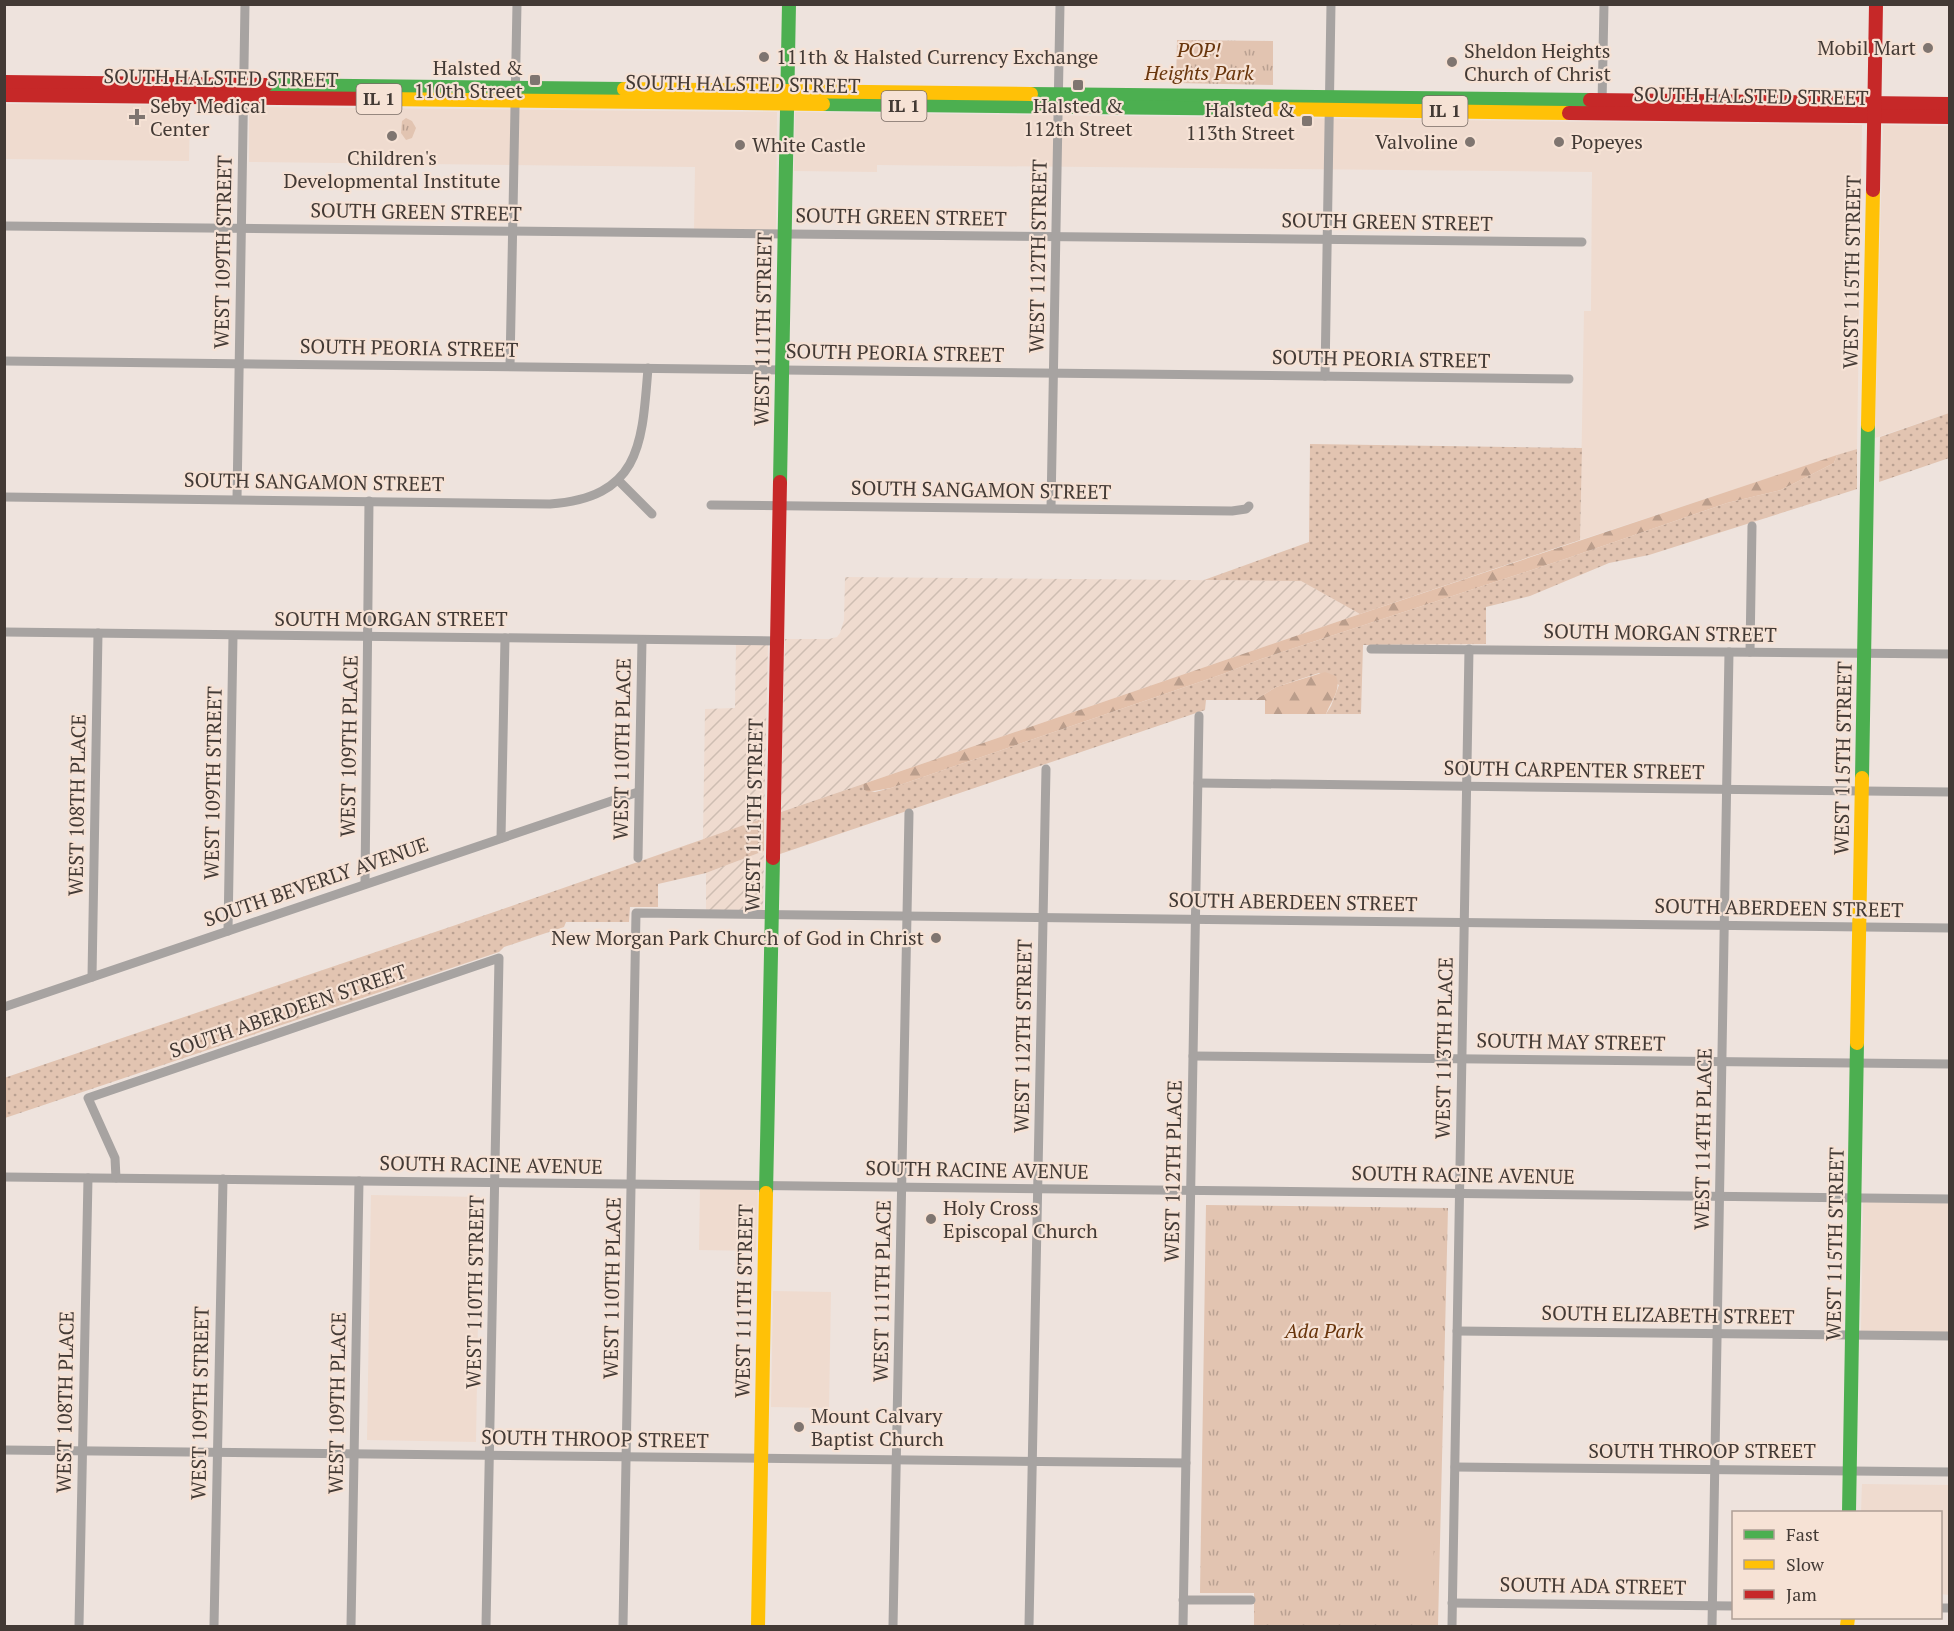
<svg xmlns="http://www.w3.org/2000/svg" width="1954" height="1631" viewBox="0 0 1954 1631" font-family="'PT Serif',serif">
<style>
.built{fill:#efdbcf}
.industrial{fill:url(#industrial-furrows)}
.grass{fill:url(#grass-dots)}
.forest{fill:url(#forest-firs)}
.park{fill:url(#park-tufts)}
.pitch{fill:#e2c4b1}
.lines{fill:none;stroke-linecap:round;stroke-linejoin:round}
.street{stroke:#a7a3a1;stroke-width:9}
.fast{stroke:#4caf50;stroke-width:14}
.slow{stroke:#ffc107;stroke-width:14}
.jam{stroke:#c62828;stroke-width:14}
.poi-dot{fill:#7f7570;stroke:#f6e2d5;stroke-width:2}
.labels{text-anchor:middle;stroke-width:4.5;stroke-linejoin:round;paint-order:stroke}
.shield{fill:#f6e2d5;stroke:#796c65;stroke-width:1.5}
.shield-label{font-size:18px;font-weight:bold;fill:#433a35}
.poi-label{font-size:20px;fill:#433a35;stroke:#f6e2d5;text-anchor:start}
.park-label{font-size:20px;font-style:italic;fill:#69360d;stroke:#f6e2d5}
.street-label{font-size:20px;fill:#433a35;stroke:#f6e2d5}
</style>
<defs>
<pattern id="industrial-furrows" width="10" height="10" patternUnits="userSpaceOnUse" patternTransform="scale(1.5)"><rect width="10" height="10" fill="#efdbcf"/><path d="M-1 1l2-2M0 10L10 0M9 11l2-2" fill="none" stroke="#cebdb2"/></pattern>
<pattern id="grass-dots" width="8" height="8" patternUnits="userSpaceOnUse" patternTransform="scale(1.5)"><rect width="8" height="8" fill="#e2c4b1"/><path d="M2 2h.1M6 6h.1" fill="none" stroke="#b9a091" stroke-width="1.8" stroke-linecap="round"/></pattern>
<pattern id="forest-firs" width="22" height="20" patternUnits="userSpaceOnUse" patternTransform="scale(1.5)"><rect width="22" height="20" fill="#e3c0aa"/><path d="M5 1l3.5 6h-7zM16 11l3.5 6h-7z" fill="#ba9d8b"/></pattern>
<pattern id="park-tufts" width="24" height="20" patternUnits="userSpaceOnUse" patternTransform="scale(1.5)"><rect width="24" height="20" fill="#e2c4b1"/><path d="M3 7l-1-3M5 7V3M7 7l1-3M15 17l-1-3M17 17v-4M19 17l1-3" fill="none" stroke="#b9a091"/></pattern>
</defs>
<rect width="100%" height="100%" fill="#eee3dd"/>
<g class="built">
<polygon points="5,104 190,105 189,161 5,159"/>
<polygon points="249,107 777,112 776,233 694,231 695,167 249,162"/>
<polygon points="795,112 1862,125 1857,449 1580,540 1584,311 1591,311 1592,172 877,165 877,172 794,171"/>
<polygon points="1883,125 1949,126 1949,413 1875,438"/>
<polygon points="700,1185 758,1186 756,1251 699,1250"/>
<polygon points="371,1195 480,1197 476,1442 367,1440"/>
<polygon points="1863,1201 1949,1202 1949,1333 1861,1331"/>
<polygon points="773,1291 831,1292 829,1408 771,1407"/>
<polygon points="1862,1484 1949,1485 1949,1595 1941,1594 1940,1512 1861,1512"/>
</g>
<g class="industrial">
<polygon points="845,577 1301,581 1360,614 781,812 785,639 829,639 837,637 840,633 844,620"/>
<polygon points="736,644 768,644 764,818 703,840 705,709 735,708"/>
<polygon points="764,851 763,914 706,913 706,873"/>
</g>
<g class="grass">
<polygon points="1949,413 1949,458 1879,482 1880,437"/>
<polygon points="1310,444 1582,448 1580,540 1360,614 1301,581 1204,580 1309,542"/>
<polygon points="1857,449 1857,489 1649,555 1609,563 1530,596 1486,607 1486,644 1363,645 1361,714 1326,714 1331,706 1339,685 1319,673 1276,687 1255,700 1206,700 1205,710 780,854 781,812 863,784 864,790 875,792 891,788 1223,674 1261,659 1568,558 1727,503 1781,490 1834,463 1837,455"/>
<polygon points="764,818 764,851 706,873 658,884 658,907 630,907 629,922 566,922 564,927 504,947 499,952 5,1118 4,1078 503,909"/>
</g>
<g class="forest">
<polygon points="1837,455 1834,463 1781,490 1727,503 1568,558 1261,659 1223,674 891,788 868,792 864,790 863,784 1360,614"/>
<path d="M1325,672L1336,676C1342,690 1330,702 1326,714H1265V700H1255L1276,687Z"/>
</g>
<g class="park">
<polygon points="1177,40 1273,41 1273,85 1176,83"/>
<polygon points="406,118 412,121 416,128 412,138 406,140 401,133 402,121"/>
<polygon points="1206,1205 1448,1208 1438,1626 1254,1626 1254,1593 1200,1593"/>
</g>
<polygon class="pitch" points="1399,1532 1434,1532 1433,1591 1399,1590"/>
<g class="lines">
<g class="street">
<polyline points="1602,104 1604,4"/>
<polyline points="4,226 1582,242"/>
<polyline points="4,361 1569,379"/>
<polyline points="510,366 517,4"/>
<polyline points="1325,376 1331,4"/>
<polyline points="619,481 652,514"/>
<path d="M4,497L550,504C641,497 642,444 648,368"/>
<polyline points="237,499 245,4"/>
<polyline points="711,505 1232,511 1246,509 1249,506"/>
<polyline points="1051,508 1060,4"/>
<polyline points="4,632 777,641"/>
<polyline points="1371,649 1950,654"/>
<polyline points="1750,652 1752,526"/>
<polyline points="1198,783 1950,792"/>
<polyline points="501,838 505,638"/>
<polyline points="638,858 642,640"/>
<polyline points="365,884 369,501"/>
<polyline points="228,931 233,636"/>
<polyline points="92,977 98,633"/>
<polyline points="4,1007 638,792"/>
<polyline points="1193,1056 1950,1064"/>
<polyline points="4,1177 1950,1199"/>
<polyline points="116,1178 115,1158 88,1098 499,958 486,1626"/>
<polyline points="1457,1331 1950,1336"/>
<polyline points="4,1450 1186,1463"/>
<polyline points="1455,1467 1950,1472"/>
<polyline points="1183,1600 1251,1600"/>
<polyline points="1452,1603 1734,1606"/>
<polyline points="1940,1608 1950,1608"/>
<polyline points="79,1626 88,1178"/>
<polyline points="214,1626 223,1179"/>
<polyline points="351,1626 359,1181"/>
<polyline points="623,1626 636,913 1950,928"/>
<polyline points="893,1626 909,813"/>
<polyline points="1029,1626 1046,769"/>
<polyline points="1183,1626 1199,716"/>
<polyline points="1452,1626 1469,649"/>
<polyline points="1712,1626 1729,652"/>
</g>
<g class="fast">
<polyline points="266,85 624,89"/>
<polyline points="1031,94 1590,100"/>
<polyline points="823,104 1270,109"/>
<polyline points="780,482 789,4"/>
<polyline points="1862,778 1868,425"/>
<polyline points="766,1193 773,858"/>
<polyline points="1849,1512 1857,1043"/>
</g>
<g class="slow">
<polyline points="624,89 1031,94"/>
<polyline points="382,99 823,104"/>
<polyline points="1270,109 1569,113"/>
<polyline points="1868,425 1873,190"/>
<polyline points="1857,1043 1862,778"/>
<polyline points="758,1626 766,1193"/>
<polyline points="1847,1626 1848,1618"/>
</g>
<g class="jam">
<polyline points="4,82 266,85"/>
<polyline points="4,95 382,99"/>
<polyline points="1590,100 1950,104"/>
<polyline points="1569,113 1950,117"/>
<polyline points="1873,190 1876,4"/>
<polyline points="773,858 780,482"/>
</g>
</g>
<g class="poi-dot">
<circle cx="1928" cy="48" r="6"/>
<circle cx="764" cy="57" r="6"/>
<circle cx="1452" cy="62" r="6"/>
<rect x="529" y="74" width="12" height="12" rx="3"/>
<rect x="1072" y="79" width="12" height="12" rx="3"/>
<path d="M134 108h6v6h6v6h-6v6h-6v-6h-6v-6h6z"/>
<rect x="1301" y="115" width="12" height="12" rx="3"/>
<circle cx="392" cy="136" r="6"/>
<circle cx="1470" cy="142" r="6"/>
<circle cx="1559" cy="142" r="6"/>
<circle cx="740" cy="145" r="6"/>
<circle cx="936" cy="938" r="6"/>
<circle cx="931" cy="1219" r="6"/>
<circle cx="799" cy="1427" r="6"/>
</g>
<g class="labels">
<g class="shield">
<rect x="356.5" y="84" width="45" height="30" rx="4.5"/>
<rect x="881.5" y="91" width="45" height="30" rx="4.5"/>
<rect x="1422.5" y="96" width="45" height="30" rx="4.5"/>
</g>
<g class="shield-label">
<text x="379" y="105">IL 1</text>
<text x="904" y="112">IL 1</text>
<text x="1445" y="117">IL 1</text>
</g>
<g class="poi-label">
<text x="1916" y="55" text-anchor="end">Mobil Mart</text>
<text x="1464" y="58">Sheldon Heights<tspan x="1464" dy="23">Church of Christ</tspan></text>
<text x="776" y="64">111th &amp; Halsted Currency Exchange</text>
<text x="523" y="75" text-anchor="end">Halsted &amp;<tspan x="523" dy="23">110th Street</tspan></text>
<text x="150" y="113">Seby Medical<tspan x="150" dy="23">Center</tspan></text>
<text x="1078" y="113" text-anchor="middle">Halsted &amp;<tspan x="1078" dy="23">112th Street</tspan></text>
<text x="1295" y="117" text-anchor="end">Halsted &amp;<tspan x="1295" dy="23">113th Street</tspan></text>
<text x="1458" y="149" text-anchor="end">Valvoline</text>
<text x="1571" y="149">Popeyes</text>
<text x="752" y="152">White Castle</text>
<text x="392" y="165" text-anchor="middle">Children's<tspan x="392" dy="23">Developmental Institute</tspan></text>
<text x="924" y="945" text-anchor="end">New Morgan Park Church of God in Christ</text>
<text x="943" y="1215">Holy Cross<tspan x="943" dy="23">Episcopal Church</tspan></text>
<text x="811" y="1423">Mount Calvary<tspan x="811" dy="23">Baptist Church</tspan></text>
</g>
<g class="park-label">
<text x="1199" y="57">POP!<tspan x="1199" dy="23">Heights Park</tspan></text>
<text x="1324" y="1338">Ada Park</text>
</g>
<g class="street-label">
<text transform="translate(221 78) rotate(1)" y="7">SOUTH HALSTED STREET</text>
<text transform="translate(743 84) rotate(1)" y="7">SOUTH HALSTED STREET</text>
<text transform="translate(1751 96) rotate(1)" y="7">SOUTH HALSTED STREET</text>
<text transform="translate(416 212) rotate(1)" y="7">SOUTH GREEN STREET</text>
<text transform="translate(901 217) rotate(1)" y="7">SOUTH GREEN STREET</text>
<text transform="translate(1387 222) rotate(1)" y="7">SOUTH GREEN STREET</text>
<text transform="translate(223 252) rotate(-89)" y="7">WEST 109TH STREET</text>
<text transform="translate(1038 256) rotate(-89)" y="7">WEST 112TH STREET</text>
<text transform="translate(1852 272) rotate(-89)" y="7">WEST 115TH STREET</text>
<text transform="translate(763 329) rotate(-89)" y="7">WEST 111TH STREET</text>
<text transform="translate(409 348) rotate(1)" y="7">SOUTH PEORIA STREET</text>
<text transform="translate(895 353) rotate(1)" y="7">SOUTH PEORIA STREET</text>
<text transform="translate(1381 359) rotate(1)" y="7">SOUTH PEORIA STREET</text>
<text transform="translate(314 482) rotate(1)" y="7">SOUTH SANGAMON STREET</text>
<text transform="translate(981 490) rotate(1)" y="7">SOUTH SANGAMON STREET</text>
<text x="391" y="626">SOUTH MORGAN STREET</text>
<text transform="translate(1660 633) rotate(1)" y="7">SOUTH MORGAN STREET</text>
<text transform="translate(349 746) rotate(-89)" y="7">WEST 109TH PLACE</text>
<text transform="translate(622 749) rotate(-89)" y="7">WEST 110TH PLACE</text>
<text transform="translate(1843 758) rotate(-89)" y="7">WEST 115TH STREET</text>
<text transform="translate(1574 770) rotate(1)" y="7">SOUTH CARPENTER STREET</text>
<text transform="translate(213 783) rotate(-89)" y="7">WEST 109TH STREET</text>
<text transform="translate(77 805) rotate(-89)" y="7">WEST 108TH PLACE</text>
<text transform="translate(754 815) rotate(-89)" y="7">WEST 111TH STREET</text>
<text transform="translate(316 882) rotate(-19)" y="7">SOUTH BEVERLY AVENUE</text>
<text transform="translate(1293 902) rotate(1)" y="7">SOUTH ABERDEEN STREET</text>
<text transform="translate(1779 908) rotate(1)" y="7">SOUTH ABERDEEN STREET</text>
<text transform="translate(288 1011) rotate(-19)" y="7">SOUTH ABERDEEN STREET</text>
<text transform="translate(1023 1036) rotate(-89)" y="7">WEST 112TH STREET</text>
<text transform="translate(1571 1042) rotate(1)" y="7">SOUTH MAY STREET</text>
<text transform="translate(1444 1048) rotate(-89)" y="7">WEST 113TH PLACE</text>
<text transform="translate(1703 1139) rotate(-89)" y="7">WEST 114TH PLACE</text>
<text transform="translate(491 1165) rotate(1)" y="7">SOUTH RACINE AVENUE</text>
<text transform="translate(977 1170) rotate(1)" y="7">SOUTH RACINE AVENUE</text>
<text transform="translate(1173 1171) rotate(-89)" y="7">WEST 112TH PLACE</text>
<text transform="translate(1463 1175) rotate(1)" y="7">SOUTH RACINE AVENUE</text>
<text transform="translate(1835 1244) rotate(-89)" y="7">WEST 115TH STREET</text>
<text transform="translate(612 1288) rotate(-89)" y="7">WEST 110TH PLACE</text>
<text transform="translate(882 1291) rotate(-89)" y="7">WEST 111TH PLACE</text>
<text transform="translate(475 1292) rotate(-89)" y="7">WEST 110TH STREET</text>
<text transform="translate(744 1301) rotate(-89)" y="7">WEST 111TH STREET</text>
<text transform="translate(1668 1315) rotate(1)" y="7">SOUTH ELIZABETH STREET</text>
<text transform="translate(65 1402) rotate(-89)" y="7">WEST 108TH PLACE</text>
<text transform="translate(200 1403) rotate(-89)" y="7">WEST 109TH STREET</text>
<text transform="translate(337 1403) rotate(-89)" y="7">WEST 109TH PLACE</text>
<text transform="translate(595 1439) rotate(1)" y="7">SOUTH THROOP STREET</text>
<text x="1702" y="1458">SOUTH THROOP STREET</text>
<text transform="translate(1593 1586) rotate(1)" y="7">SOUTH ADA STREET</text>
</g>
</g>
<rect width="1954" height="1631" fill="none" stroke="#433a35" stroke-width="12"/>
<rect x="1732" y="1511" width="210" height="108" fill="#f6e2d5" stroke="#ae9f95" stroke-width="1.5"/>
<rect x="1744" y="1530" width="30" height="9" fill="#4caf50" stroke="#ae9f95" stroke-width="1.5"/>
<text x="1786" y="1541" font-size="18" fill="#433a35">Fast</text>
<rect x="1744" y="1560" width="30" height="9" fill="#ffc107" stroke="#ae9f95" stroke-width="1.5"/>
<text x="1786" y="1571" font-size="18" fill="#433a35">Slow</text>
<rect x="1744" y="1590" width="30" height="9" fill="#c62828" stroke="#ae9f95" stroke-width="1.5"/>
<text x="1786" y="1601" font-size="18" fill="#433a35">Jam</text>
</svg>
